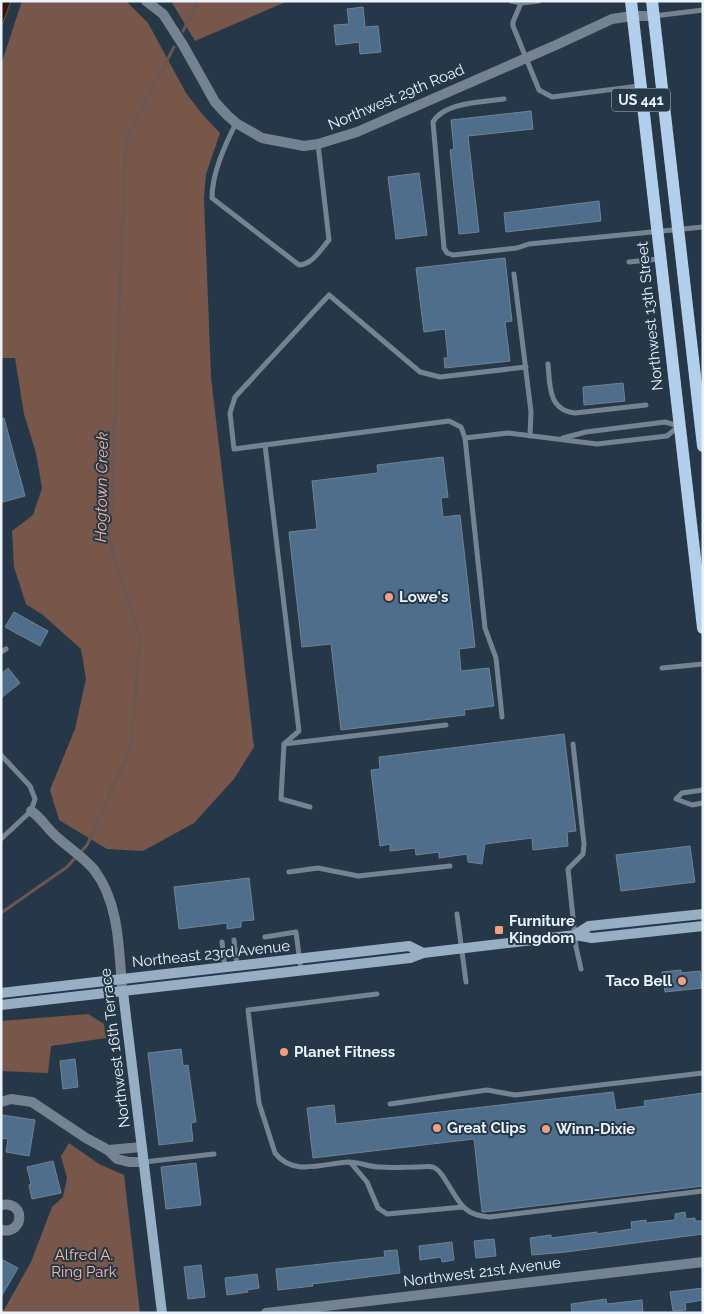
<svg xmlns="http://www.w3.org/2000/svg" width="704" height="1314" viewBox="0 0 704 1314" font-family="Raleway,sans-serif">
<style>
.green{fill:#77574b}
.water{fill:#351307;stroke:#6b5651}
.lines{fill:none;stroke-linecap:round;stroke-linejoin:round}
.stream{stroke:#6b5651;stroke-width:3}
.building{fill:#4e6e8b;stroke:#6f8395}
.lane{stroke:#758390;stroke-width:5}
.street{stroke:#758390;stroke-width:10}
.secondary{stroke:#97aec3;stroke-width:10}
.primary{stroke:#b2cfeb;stroke-width:12}
.poi-dot{fill:#f39f82;stroke:#263848;stroke-width:2}
.labels{text-anchor:middle;stroke-width:4;stroke-linejoin:round;paint-order:stroke}
.shield{fill:#263848;stroke:#aebbc7;stroke-width:1}
.shield-label{font-size:14px;font-weight:bold;fill:#e8f3fd}
.street-label{font-size:15px;fill:#e8f3fd;stroke:#263848}
.poi-label{font-size:15px;font-weight:bold;fill:#e8f3fd;stroke:#263848;text-anchor:start}
.park-label{font-size:15px;fill:#fdb79e;stroke:#263848}
.water-label{font-size:16px;font-style:italic;fill:#fab49c;stroke:#263848}
</style>
<rect width="100%" height="100%" fill="#263848"/>
<g class="green">
<polygon points="22,1 126,1 148,23 186,93 202,114 220,133 206,174 204,198 211,377 254,747 234,779 194,823 143,851 107,849 59,820 50,790 75,729 86,679 81,649 43,615 26,604 14,567 12,531 33,515 42,488 36,453 24,414 15,358 1,358 1,65"/>
<polygon points="171,1 288,1 195,41"/>
<polygon points="88,1014 104,1024 106,1038 51,1046 48,1073 1,1071 1,1021"/>
<polygon points="69,1143 99,1164 124,1175 140,1313 1,1313 1,1309 4,1310 31,1262 52,1207 63,1197 67,1178 61,1156"/>
</g>
<polygon class="water" points="1,1 11,1 1,28"/>
<g class="lines">
<g class="stream">
<polyline points="183,31 199,1"/>
<polyline points="1,913 67,867 87,845 131,747 140,639 110,542 126,139 174,47"/>
</g>
</g>
<g class="building">
<polygon points="363,7 365,27 378,26 381,52 360,54 359,42 336,45 334,25 349,24 347,9"/>
<polygon points="531,111 533,129 468,136 479,232 459,234 450,150 454,149 451,120"/>
<polygon points="419,173 427,235 396,239 388,177"/>
<polygon points="599,201 601,221 506,232 504,213"/>
<polygon points="505,258 512,321 505,322 510,361 445,368 444,358 448,358 445,329 424,332 416,268"/>
<polygon points="623,383 625,401 584,405 583,387"/>
<polygon points="4,418 25,496 3,502 1,494 1,419"/>
<polygon points="443,457 448,497 441,498 443,517 460,515 475,647 459,649 461,671 489,668 494,706 464,710 465,715 341,730 331,644 302,647 289,532 317,529 312,481 378,473 377,465"/>
<polygon points="14,612 48,631 40,646 5,627"/>
<polygon points="8,668 20,683 1,698 1,674"/>
<polygon points="564,734 576,831 567,832 568,846 533,850 532,838 485,844 482,864 468,862 467,854 439,858 439,852 416,855 415,848 390,851 390,844 380,846 371,770 380,769 379,757"/>
<polygon points="690,846 695,882 621,891 616,855"/>
<polygon points="249,878 254,920 241,921 241,927 227,929 227,923 179,929 174,887"/>
<polygon points="681,970 681,973 700,971 702,988 665,992 662,972"/>
<polygon points="181,1049 183,1066 188,1065 196,1122 191,1123 193,1141 159,1145 148,1053"/>
<polygon points="75,1059 78,1087 63,1089 60,1061"/>
<polygon points="613,1092 616,1110 645,1106 644,1101 703,1093 703,1186 484,1212 482,1212 474,1139 313,1158 307,1108 334,1105 336,1124"/>
<polygon points="2,1115 35,1120 29,1156 6,1152 8,1139 1,1138"/>
<polygon points="53,1161 61,1193 32,1199 29,1185 31,1184 27,1167"/>
<polygon points="196,1163 201,1205 166,1209 161,1167"/>
<polygon points="685,1212 686,1219 695,1218 695,1221 702,1221 703,1234 566,1252 532,1255 530,1238 551,1235 551,1238 597,1232 597,1234 632,1229 631,1222 646,1220 646,1223 675,1220 675,1214"/>
<polygon points="494,1239 496,1256 476,1258 474,1241"/>
<polygon points="452,1242 454,1260 442,1262 441,1257 420,1260 419,1246"/>
<polygon points="397,1250 400,1273 312,1284 313,1286 278,1290 276,1269 385,1257 384,1251"/>
<polygon points="1,1259 18,1268 1,1297"/>
<polygon points="201,1265 205,1297 188,1299 184,1267"/>
<polygon points="257,1274 259,1288 247,1290 248,1292 227,1295 225,1278"/>
<polygon points="703,1288 703,1300 685,1303 686,1310 673,1311 670,1292"/>
<polygon points="606,1299 607,1304 642,1300 643,1313 572,1313 571,1304"/>
</g>
<g class="lines">
<g class="lane">
<polyline points="511,1 521,3 539,1"/>
<polyline points="521,3 513,22 513,26 539,90 552,97 639,86"/>
<polyline points="654,16 703,10"/>
<path d="M504,99C483,102 444,102 433,122L444,248L447,253L453,255L517,248L529,244L703,227"/>
<path d="M236,123C225,145 212,173 212,198L299,265C312,265 321,249 329,240L318,144"/>
<polyline points="629,262 659,259"/>
<polyline points="514,274 531,412 530,435"/>
<path d="M548,364C550,386 548,410 575,413L646,405"/>
<polyline points="465,438 461,427 449,421 234,449 230,413 235,397 329,295 420,372 440,377 526,367"/>
<polyline points="563,438 586,432 665,422 679,426"/>
<polyline points="265,445 299,731 284,744 281,799 310,807"/>
<polyline points="1,652 6,649"/>
<polyline points="662,668 703,664"/>
<polyline points="502,717 496,658 485,628 465,438 508,433 597,444 667,436 679,426"/>
<polyline points="284,744 446,725"/>
<polyline points="573,744 584,844 583,854 568,869 576,947 581,969"/>
<polyline points="1,755 30,786 35,799 31,811 1,839"/>
<polyline points="703,790 682,793 676,799 692,805 703,803"/>
<polyline points="289,872 318,868 358,876 450,866"/>
<polyline points="457,914 466,982"/>
<polyline points="265,937 296,932 301,971"/>
<polyline points="234,940 237,966"/>
<polyline points="222,942 225,968"/>
<path d="M377,994L248,1010L259,1103L275,1153C293,1177 324,1163 349,1162C359,1162 369,1167 379,1167C392,1168 405,1167 418,1167C422,1167 429,1166 433,1167C439,1169 443,1176 446,1181C459,1201 463,1216 490,1217L703,1191"/>
<polyline points="390,1104 487,1090 515,1095 703,1073"/>
<polyline points="144,1162 214,1154"/>
<polyline points="351,1163 367,1182 378,1208 387,1214 463,1207"/>
</g>
<g class="street">
<polyline points="146,1 163,14 183,45 215,102 227,115 236,123 262,138 304,146 318,144 357,132 556,45 612,19 632,16 653,16"/>
<path d="M31,811C43,819 47,829 58,838C69,848 86,859 95,871C119,903 119,949 122,988"/>
<polyline points="1,1102 11,1099 32,1102 86,1138 108,1150 117,1159 129,1162 144,1162"/>
<polyline points="108,1150 142,1147"/>
<path d="M1,1205C26,1200 25,1235 1,1230"/>
<polyline points="266,1313 703,1262"/>
</g>
<g class="secondary">
<polyline points="575,935 592,938 703,926"/>
<polyline points="123,992 162,1313"/>
<polyline points="1,993 409,946 423,953"/>
<polyline points="1,1005 410,958 423,953 575,935 589,926 703,914"/>
</g>
<g class="primary">
<polyline points="631,1 703,628"/>
<polyline points="652,1 703,446"/>
</g>
</g>
<g class="poi-dot">
<circle cx="389" cy="597" r="5"/>
<rect x="494" y="925" width="10" height="10" rx="2.5"/>
<circle cx="682" cy="981" r="5"/>
<circle cx="284" cy="1052" r="5"/>
<circle cx="437" cy="1128" r="5"/>
<circle cx="546" cy="1129" r="5"/>
</g>
<g class="labels">
<rect class="shield" x="612" y="88.5" width="58" height="23" rx="4"/>
<g class="shield-label">
<text x="641" y="105">US 441</text>
</g>
<g class="street-label">
<text transform="translate(396 97) rotate(-23)" y="5">Northwest 29th Road</text>
<text transform="translate(650 316) rotate(-96)" y="5">Northwest 13th Street</text>
<text transform="translate(211 954) rotate(-6)" y="5">Northeast 23rd Avenue</text>
<text transform="translate(115 1048) rotate(-97)" y="5">Northwest 16th Terrace</text>
<text transform="translate(482 1272) rotate(-7)" y="5">Northwest 21st Avenue</text>
</g>
<g class="poi-label">
<text x="399" y="602">Lowe's</text>
<text x="509" y="926">Furniture<tspan x="509" dy="17">Kingdom</tspan></text>
<text x="672" y="986" text-anchor="end">Taco Bell</text>
<text x="294" y="1057">Planet Fitness</text>
<text x="447" y="1133">Great Clips</text>
<text x="556" y="1134">Winn-Dixie</text>
</g>
<g class="park-label">
<text x="84" y="1260">Alfred A.<tspan x="84" dy="17">Ring Park</tspan></text>
</g>
<g class="water-label">
<text transform="translate(101 487) rotate(-89)" y="6">Hogtown Creek</text>
</g>
</g>
<rect width="704" height="1314" fill="none" stroke="#e8f3fd" stroke-width="5"/>
</svg>
